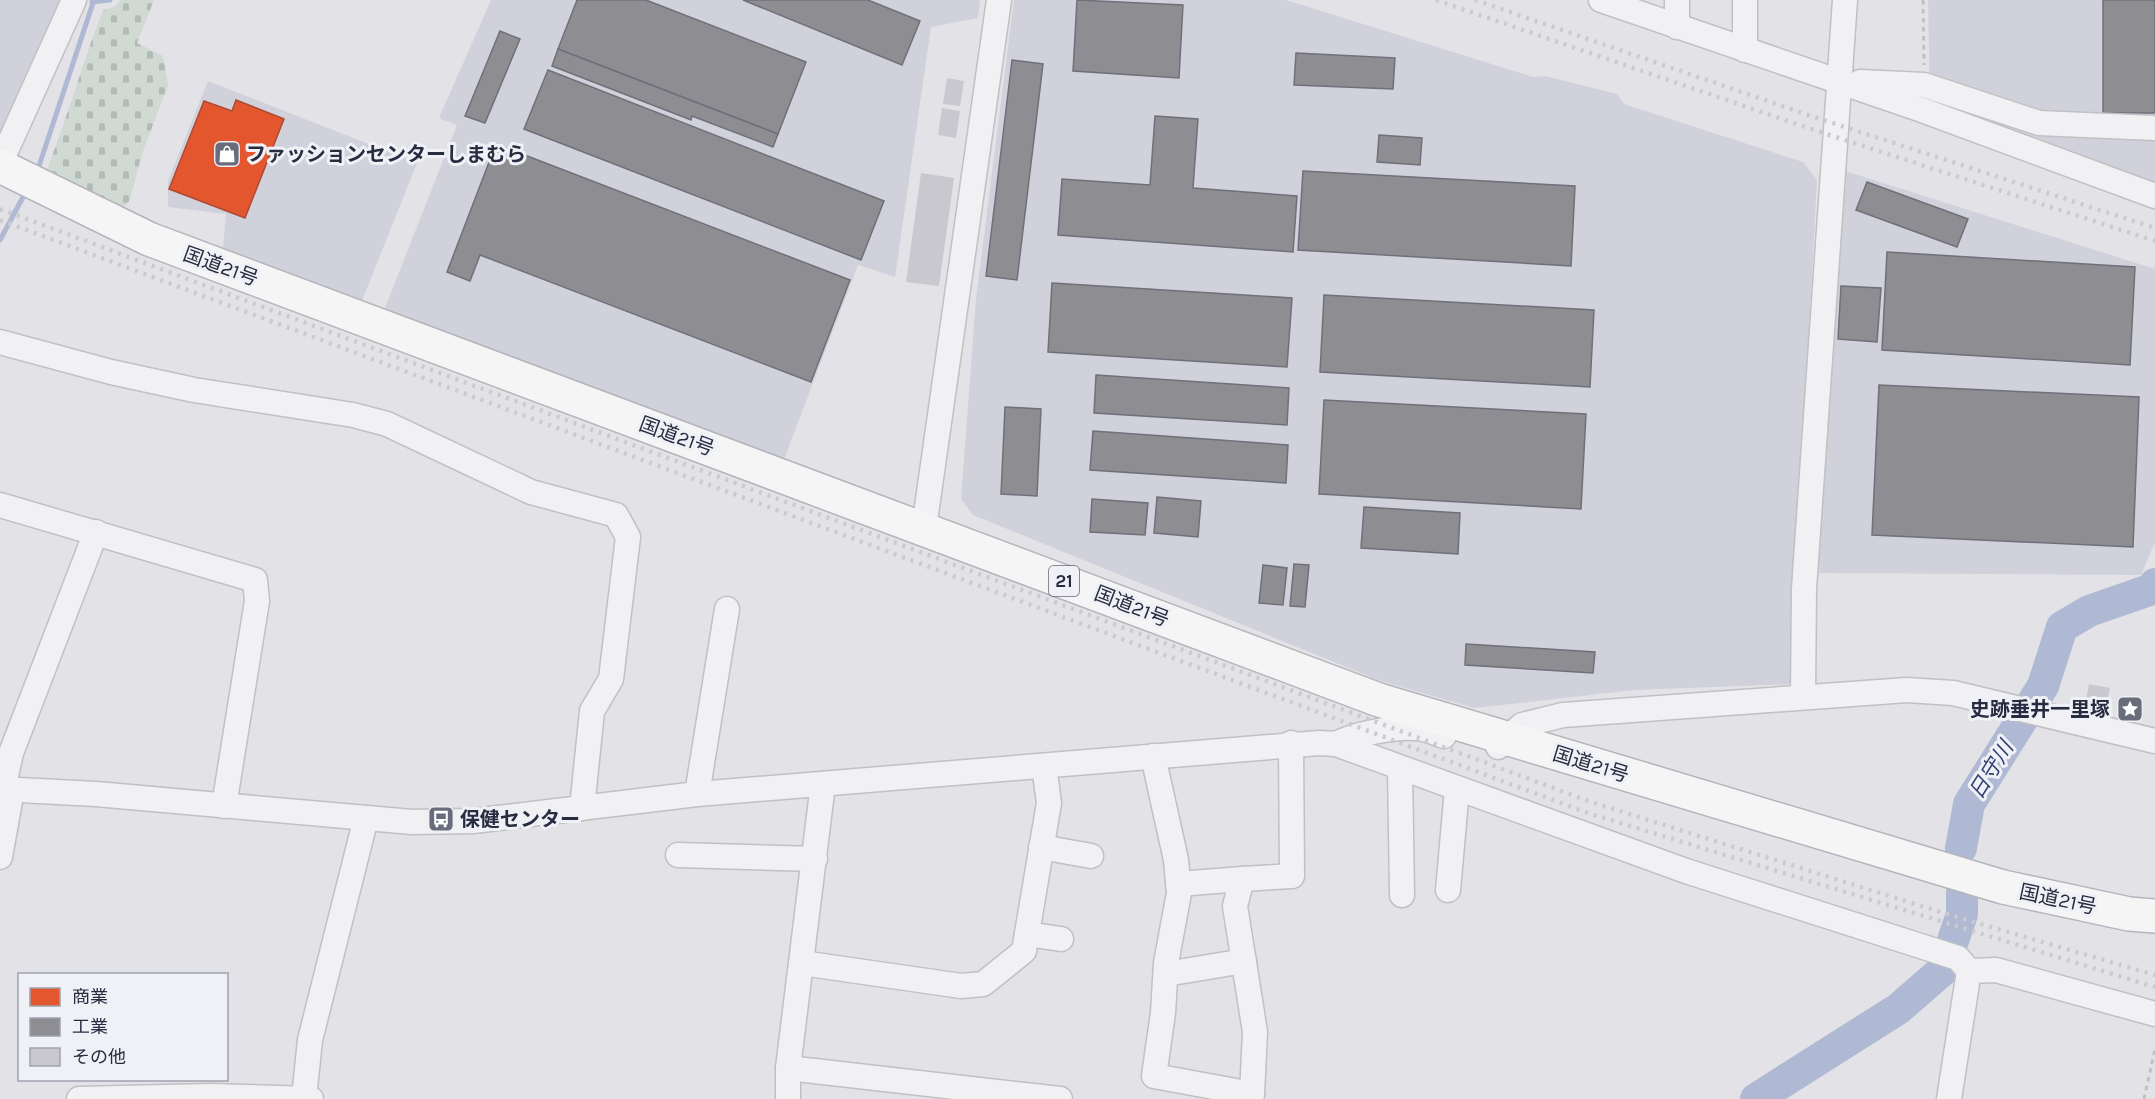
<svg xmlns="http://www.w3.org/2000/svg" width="2155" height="1099" viewBox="0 0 2155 1099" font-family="Karla,'Noto Sans JP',sans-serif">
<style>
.built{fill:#d0d1da}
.cemetery{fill:url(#cemetery-stones)}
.shops{fill:#e4572e;stroke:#ac4a34;stroke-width:1.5}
.industry{fill:#8d8d92;stroke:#6f707a;stroke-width:1.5}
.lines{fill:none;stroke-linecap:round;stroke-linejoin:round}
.stream{stroke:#b0b9d3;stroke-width:5}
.river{stroke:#b0b9d3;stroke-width:32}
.building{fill:#c8c8ce}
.minor-casing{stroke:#c0c0c5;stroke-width:27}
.highway-casing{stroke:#b4b5bc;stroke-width:36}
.path{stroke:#c0c1c7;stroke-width:3;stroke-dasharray:4.5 4.5;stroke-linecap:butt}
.minor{stroke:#f1f1f3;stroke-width:24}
.highway{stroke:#f5f5f6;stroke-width:33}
.rail{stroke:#cacbcf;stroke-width:4.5;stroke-dasharray:3 6;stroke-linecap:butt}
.labels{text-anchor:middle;stroke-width:6;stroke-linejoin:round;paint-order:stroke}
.shield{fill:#eff1f6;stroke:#646777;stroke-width:1.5}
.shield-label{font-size:18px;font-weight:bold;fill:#282c41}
.poi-label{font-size:20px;font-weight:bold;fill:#282c41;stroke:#eff1f6;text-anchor:start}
.street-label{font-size:20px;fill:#282c41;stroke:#eff1f6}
.water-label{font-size:21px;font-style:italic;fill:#314275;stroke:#eff1f6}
</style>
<defs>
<pattern id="cemetery-stones" width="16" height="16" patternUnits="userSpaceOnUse" patternTransform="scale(1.5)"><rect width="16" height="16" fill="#d0dad2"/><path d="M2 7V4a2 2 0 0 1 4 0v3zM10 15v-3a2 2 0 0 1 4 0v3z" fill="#b3bbb6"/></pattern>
</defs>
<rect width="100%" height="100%" fill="#e2e2e7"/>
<g class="built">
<polygon points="0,0 64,0 0,140"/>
<polygon points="491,0 980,0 978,18 931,27 895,277 858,265 784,459 383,313 457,125 439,118"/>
<polygon points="1014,0 1286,0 1533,77 1545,76 1617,94 1624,104 1803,162 1817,180 1795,602 1796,684 1634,690 1474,708 1378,680 973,515 961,499 976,299"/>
<polygon points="1928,0 2155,0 2155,187 1930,101"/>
<polygon points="208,81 417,163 361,303 223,249 226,214 168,207 168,181"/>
<polygon points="1842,170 2155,269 2155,542 2141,575 1816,573"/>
</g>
<path class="cemetery" d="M121,0H154L137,43L163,56L168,85L142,154L130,200L122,210L46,172C67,119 82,64 103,10L114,7Z"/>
<polygon class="shops" points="236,100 284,119 245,218 169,189 204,101 232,111"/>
<g class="industry">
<polygon points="577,0 646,0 806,62 778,134 558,49"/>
<polygon points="743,0 868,0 920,21 902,65"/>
<polygon points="1077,0 1183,5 1179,78 1073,71"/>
<rect x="2103" y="0" width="52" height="113"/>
<polygon points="500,31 520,39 485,123 465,116"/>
<polygon points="558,49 778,134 773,147 692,116 691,120 552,66"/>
<polygon points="1296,53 1395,58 1393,89 1294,85"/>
<polygon points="1012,60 1043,64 1017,280 986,276"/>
<polygon points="548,70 884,201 861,260 524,129"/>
<polygon points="1155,116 1198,119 1193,188 1297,196 1293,252 1058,235 1062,179 1150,185"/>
<polygon points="1379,135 1422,138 1420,165 1377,162"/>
<polygon points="496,144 850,280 811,382 480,255 470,281 447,272"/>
<polygon points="1303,171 1575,186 1571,266 1298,250"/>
<polygon points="1867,182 1968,219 1957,247 1856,210"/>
<polygon points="1887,252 2135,267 2130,365 1882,350"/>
<polygon points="1052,283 1292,298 1287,367 1048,352"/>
<polygon points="1841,286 1881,288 1877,342 1838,339"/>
<polygon points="1324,295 1594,310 1590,387 1320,372"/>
<polygon points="1096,375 1289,388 1287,425 1094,413"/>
<polygon points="1879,385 2139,397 2133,547 1872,535"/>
<polygon points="1324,400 1586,414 1581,509 1319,494"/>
<polygon points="1005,407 1041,409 1037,496 1001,494"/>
<polygon points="1093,431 1288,445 1286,483 1090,470"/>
<polygon points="1157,497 1201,501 1198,537 1154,533"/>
<polygon points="1092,499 1148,503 1145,535 1090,532"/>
<polygon points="1364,507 1460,513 1458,554 1361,548"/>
<polygon points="1294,564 1309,565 1305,607 1290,606"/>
<polygon points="1263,565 1287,568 1283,605 1259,603"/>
<polygon points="1466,644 1595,652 1593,673 1465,665"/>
</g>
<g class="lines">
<g class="stream">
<polyline points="92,2 110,0"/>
<polyline points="39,166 94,0"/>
<polyline points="0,240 23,197"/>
</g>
<g class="river">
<polyline points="1961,848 1969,804 2043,686 2062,627 2089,611 2152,589 2155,584"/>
<polyline points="1756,1099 1898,1009 1943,970 1962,914 1962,892"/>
</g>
</g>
<g class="building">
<polygon points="947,78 964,81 960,106 943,104"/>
<polygon points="942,108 960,111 956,138 938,135"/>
<polygon points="921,173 954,178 939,286 906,282"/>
<polygon points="2089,684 2110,688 2105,713 2084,709"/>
</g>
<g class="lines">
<defs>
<g id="minor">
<polyline points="1601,0 1922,110 2155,196"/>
<polyline points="1677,27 1677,0"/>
<polyline points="1745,50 1745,0"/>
<polyline points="1860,82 1924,85 2039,123 2155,128"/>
<polyline points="0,164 74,0"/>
<polyline points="0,342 111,372 194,390 353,415 387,424 531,492 616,515 628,537 611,679 592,711 582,808"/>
<polyline points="0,505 255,580 257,601 224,806"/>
<polyline points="924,528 999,0"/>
<polyline points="1803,696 1804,589 1845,0"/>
<path d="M1336,744C1354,734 1396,726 1416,728C1425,728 1435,733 1444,736"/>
<polyline points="1498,747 1522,725 1563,715 1907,690 1953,693 2155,741"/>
<polyline points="1153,756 1176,860 1179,893 1166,963 1163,1013 1154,1076 1252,1094 1250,1099"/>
<polyline points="1400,769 1402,895"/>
<polyline points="0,789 96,794 412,822 473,821 697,794 1319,743 1336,744 1686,871 1958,958 1969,971 1996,970 2155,1014"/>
<polyline points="3,790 11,753 96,532"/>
<polyline points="697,794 727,609"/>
<polyline points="1041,847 1091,856"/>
<polyline points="678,855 815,859"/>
<polyline points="0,857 12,790"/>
<polyline points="1178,884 1242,879"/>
<polyline points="1448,890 1457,789"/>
<polyline points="1027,934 1061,939"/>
<polyline points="802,963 961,986 983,984 1024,951 1049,803 1044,766"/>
<polyline points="1166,974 1244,961"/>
<polyline points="788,1068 1060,1099"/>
<polyline points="1252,1094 1255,1032 1235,906 1242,879 1292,876 1291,743"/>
<polyline points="304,1098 310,1040 366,818"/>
<polyline points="79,1099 211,1096 311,1099"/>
<polyline points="788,1099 788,1068 823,784"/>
<polyline points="1949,1099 1969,971"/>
</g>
<polyline id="highway" points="0,166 149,239 1379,700 2003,887 2129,914 2155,916"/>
</defs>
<use href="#minor" class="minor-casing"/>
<use href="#highway" class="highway-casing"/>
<g class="path">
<polyline points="1923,0 1924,65"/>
<polyline points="2144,1099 2155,1049"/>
</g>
<use href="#minor" class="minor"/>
<use href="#highway" class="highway"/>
<g class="rail">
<polyline points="1436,0 1805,127 2155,241"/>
<polyline points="1475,0 1811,116 2155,228"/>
<polyline points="0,209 1591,802 1950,915 2155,975"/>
<polyline points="0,220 1588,813 2155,987"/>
</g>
</g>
<defs>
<symbol id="shop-square" viewBox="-11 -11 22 22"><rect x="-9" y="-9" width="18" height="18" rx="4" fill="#696c7b" stroke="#eff1f6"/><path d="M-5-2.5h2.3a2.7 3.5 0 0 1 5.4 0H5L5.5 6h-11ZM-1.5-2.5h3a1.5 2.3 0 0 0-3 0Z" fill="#fff"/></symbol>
<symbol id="sight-square" viewBox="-11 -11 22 22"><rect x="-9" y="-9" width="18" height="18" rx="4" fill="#696c7b" stroke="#eff1f6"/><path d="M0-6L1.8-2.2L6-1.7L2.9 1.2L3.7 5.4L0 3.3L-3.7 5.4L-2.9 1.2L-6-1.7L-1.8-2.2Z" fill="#fff"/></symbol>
<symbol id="bus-square" viewBox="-11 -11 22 22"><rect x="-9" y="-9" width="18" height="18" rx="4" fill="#696c7b" stroke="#eff1f6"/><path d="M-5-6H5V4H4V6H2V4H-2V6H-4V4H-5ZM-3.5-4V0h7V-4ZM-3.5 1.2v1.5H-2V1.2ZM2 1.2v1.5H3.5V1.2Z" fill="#fff"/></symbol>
</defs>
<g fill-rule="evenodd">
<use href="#shop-square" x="212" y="139" width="30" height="30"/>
<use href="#sight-square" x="2115" y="694" width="30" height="30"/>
<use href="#bus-square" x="426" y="804" width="30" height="30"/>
</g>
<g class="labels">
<rect class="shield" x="1049" y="566" width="30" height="30" rx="4.5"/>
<g class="shield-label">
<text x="1064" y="587">21</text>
</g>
<g class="poi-label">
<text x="246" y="161">ファッションセンターしまむら</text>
<text x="2110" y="716" text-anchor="end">史跡垂井一里塚</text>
<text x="460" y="826">保健センター</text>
</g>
<g class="street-label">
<text transform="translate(221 266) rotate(20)" y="7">国道21号</text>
<text transform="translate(677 436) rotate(20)" y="7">国道21号</text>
<text transform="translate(1132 606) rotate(21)" y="7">国道21号</text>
<text transform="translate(1591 764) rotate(17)" y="7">国道21号</text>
<text transform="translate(2058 899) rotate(12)" y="7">国道21号</text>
</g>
<g class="water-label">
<text transform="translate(1991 770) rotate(-58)" y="7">日守川</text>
</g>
</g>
<rect x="18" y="973" width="210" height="108" fill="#eff1f6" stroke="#9fa2ae" stroke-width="1.5"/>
<rect x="30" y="988" width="30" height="18" fill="#e4572e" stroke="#9fa2ae" stroke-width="1.5"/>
<text x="72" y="1003" font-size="18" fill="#282c41">商業</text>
<rect x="30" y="1018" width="30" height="18" fill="#8d8d92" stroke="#9fa2ae" stroke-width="1.5"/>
<text x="72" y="1033" font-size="18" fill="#282c41">工業</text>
<rect x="30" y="1048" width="30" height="18" fill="#c8c8ce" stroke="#9fa2ae" stroke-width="1.5"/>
<text x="72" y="1063" font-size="18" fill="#282c41">その他</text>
</svg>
